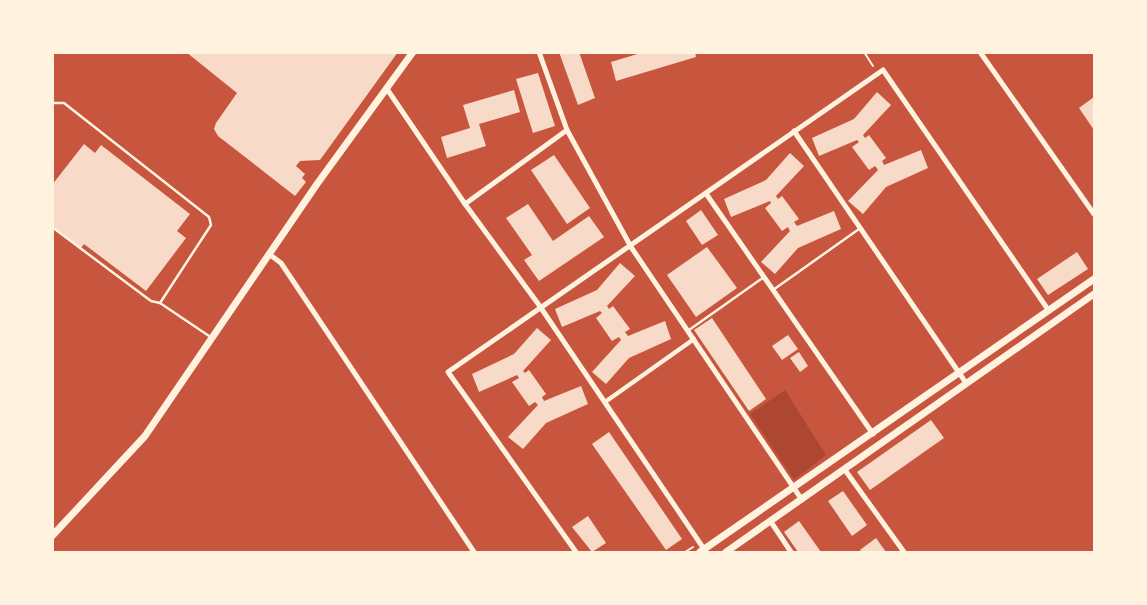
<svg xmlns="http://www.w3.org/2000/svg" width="1147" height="605" viewBox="0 0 1147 605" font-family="'PT Sans Narrow',sans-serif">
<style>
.green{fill:#ae4732}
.building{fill:#f7dbc8}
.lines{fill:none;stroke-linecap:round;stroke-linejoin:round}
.path{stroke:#fff3e0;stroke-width:2}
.service{stroke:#fff3e0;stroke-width:2.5}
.pedestrian{stroke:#fff3e0;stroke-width:4.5}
.minor{stroke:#fff3e0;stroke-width:5}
.tertiary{stroke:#fff3e0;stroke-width:7}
.rail{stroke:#e9b49f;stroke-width:2.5}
</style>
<rect width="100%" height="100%" fill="#c8553d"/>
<polygon class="green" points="785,390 826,455 794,480 750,414"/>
<g class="building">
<polygon points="186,52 398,52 320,160 300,161 296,166 305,174 302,178 306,182 295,196 218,136 214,129 216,123 237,93"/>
<polygon points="559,52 579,52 595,98 578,105"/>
<polygon points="644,52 695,52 696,57 616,81 611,62"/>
<polygon points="538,73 555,126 533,133 516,79"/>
<polygon points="514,90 520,112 479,124 486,146 447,158 441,137 470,128 463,105"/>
<polygon points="877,92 891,105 863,135 865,138 869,135 886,158 882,161 884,165 921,150 928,168 886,187 863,214 848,201 878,170 875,166 869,170 852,147 859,142 857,140 819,156 812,138 854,119"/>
<polygon points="1094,97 1094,130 1079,108"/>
<polygon points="84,144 95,153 101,145 190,214 177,231 186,238 146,291 84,244 81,248 52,226 52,185"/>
<polygon points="790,153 804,166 776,196 778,199 782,196 799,219 794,222 797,226 834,211 841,229 798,248 775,274 761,262 790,231 788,227 782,231 765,208 771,203 770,201 731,217 724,199 766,180"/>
<polygon points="554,155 590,208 567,224 531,170"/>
<polygon points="528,204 553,241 589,216 604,237 539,281 524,260 532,255 506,218"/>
<polygon points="701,210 718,235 702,245 686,221"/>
<polygon points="707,247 737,288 696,317 667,275"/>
<polygon points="1077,252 1088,269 1048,295 1037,279"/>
<polygon points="620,263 635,276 607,306 609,309 613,306 630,329 625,332 628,336 665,321 671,339 629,358 606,384 592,372 621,340 619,337 612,341 596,318 602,313 600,311 562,327 555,309 597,290"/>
<polygon points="712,318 766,399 749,411 694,330"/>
<polygon points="537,328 551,340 523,371 525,373 529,370 546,394 542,397 544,401 581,386 588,404 546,423 523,449 508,437 538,405 535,402 529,406 512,382 519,378 517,375 479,392 472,374 514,354"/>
<polygon points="788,335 798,349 782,360 772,346"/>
<polygon points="799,352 808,366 800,372 790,358"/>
<polygon points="931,420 944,438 870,490 857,472"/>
<polygon points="609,432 682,539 666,550 592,444"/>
<polygon points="843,491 867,525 852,536 828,501"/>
<polygon points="588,516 606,543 592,552 572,527"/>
<polygon points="799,521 821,552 798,552 784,532"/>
<polygon points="876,538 886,552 861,552 860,550"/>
</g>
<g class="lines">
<g class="path">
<polyline points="864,52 873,66"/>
<polyline points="685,552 693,547"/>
</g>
<g class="service">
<polyline points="52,103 64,103 209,217 211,225 160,303"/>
<polyline points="52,227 151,301 160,303 212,338"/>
<polyline points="773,290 859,229"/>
<polyline points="689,330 764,277"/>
</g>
<polyline class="pedestrian" points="605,402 694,339"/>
<g class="minor">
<polyline points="539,52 567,130 631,247 802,500"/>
<polyline points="980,52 1094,214"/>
<polyline points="387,89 465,204 539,305 706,552"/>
<polyline points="794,131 966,383"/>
<polyline points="707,195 873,434"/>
<polyline points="465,204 567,130"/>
<polyline points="269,254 281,263 474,552"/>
<polyline points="845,470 904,552"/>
<polyline points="771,522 791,552"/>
<polyline points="576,552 448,372 883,70 1049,311"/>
</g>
<g class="tertiary">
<polyline points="52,536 145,436 317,184 413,52"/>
<polyline points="700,552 1094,279"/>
<polyline points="726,552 1094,294"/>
</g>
<polyline class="rail" points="52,53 53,52"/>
</g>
<rect width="1147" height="605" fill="none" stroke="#fff3e0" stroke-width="108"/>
</svg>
